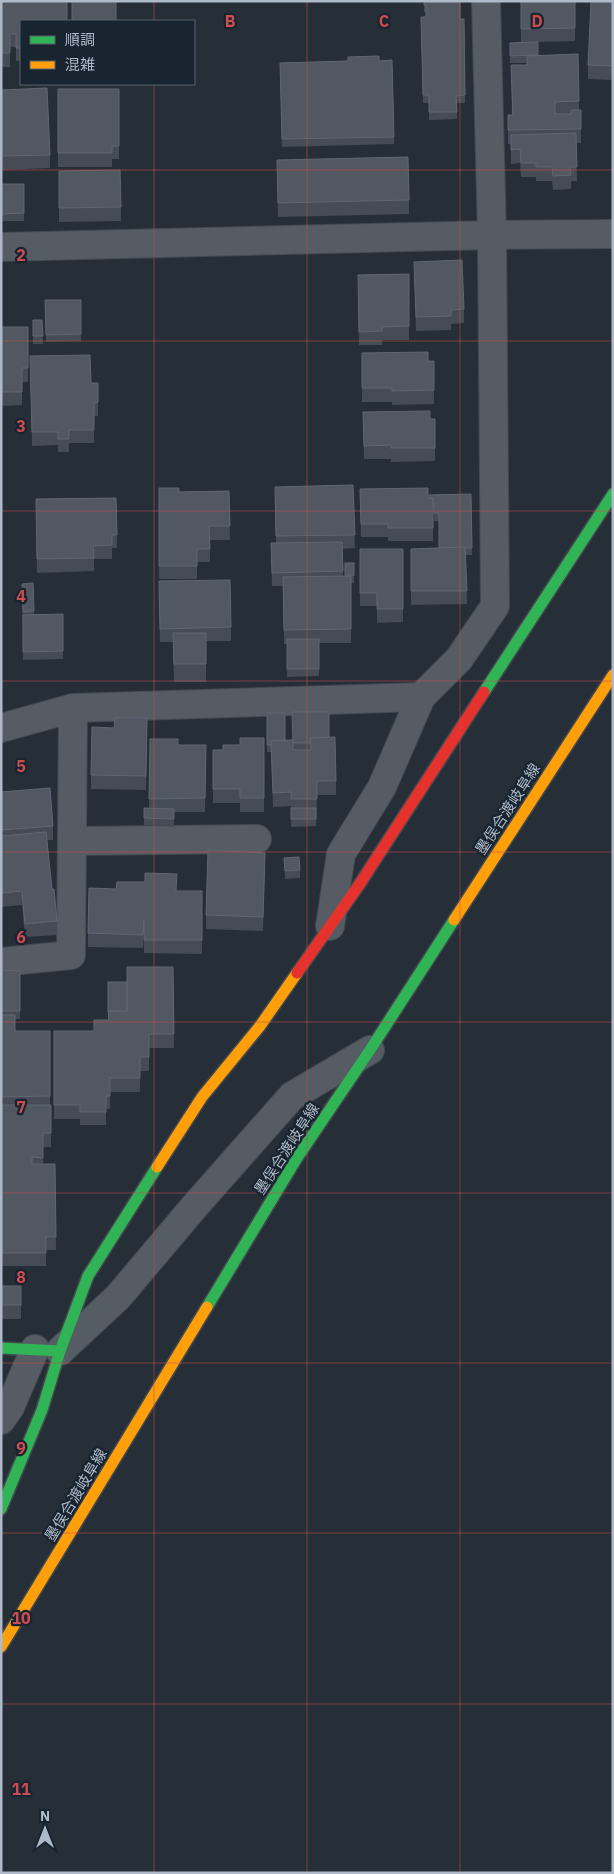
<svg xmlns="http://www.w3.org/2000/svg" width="614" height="1874" viewBox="0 0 614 1874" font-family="'IBM Plex Sans','Noto Sans JP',sans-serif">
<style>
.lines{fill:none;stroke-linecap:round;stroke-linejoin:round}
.street-casing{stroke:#43494f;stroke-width:30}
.fast-casing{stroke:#43494f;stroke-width:14}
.slow-casing{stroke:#43494f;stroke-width:14}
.jam-casing{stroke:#43494f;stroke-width:14}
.street{stroke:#565c64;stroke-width:28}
.fast{stroke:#30b455;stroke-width:11}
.slow{stroke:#ff9f0a;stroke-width:11}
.jam{stroke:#e5322d;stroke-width:11}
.wall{fill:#464c56}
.shaded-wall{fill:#343b44}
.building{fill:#515862;stroke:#606772}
.grid{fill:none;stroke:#cc4c50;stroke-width:1;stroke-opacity:0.55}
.labels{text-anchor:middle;stroke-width:4.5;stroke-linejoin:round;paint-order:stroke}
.street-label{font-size:15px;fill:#afbac9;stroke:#192431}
.grid-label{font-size:16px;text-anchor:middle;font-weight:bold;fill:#cc4c50;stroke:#192431;stroke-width:4.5;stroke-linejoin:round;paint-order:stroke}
</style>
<rect width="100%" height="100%" fill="#262e37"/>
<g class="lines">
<defs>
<g id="street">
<polyline points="1,247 492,235 613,234"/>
<polyline points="1,728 73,708 421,697 459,659 495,606 492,235 486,1"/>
<polyline points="72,841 257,839"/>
<polyline points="330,926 341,854 382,787 421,697"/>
<polyline points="1,962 71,955 73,708"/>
<polyline points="60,1351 118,1297 194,1207 292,1096 370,1050"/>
<polyline points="1,1420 10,1407 35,1349"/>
</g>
<g id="fast">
<polyline points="484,692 613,494"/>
<polyline points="207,1307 297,1158 370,1050 454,920"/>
<polyline points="1,1348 60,1351"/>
<polyline points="1,1509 42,1410 60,1351 88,1276 157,1167"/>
</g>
<g id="slow">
<polyline points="454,920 613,675"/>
<polyline points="157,1167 202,1097 260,1026 297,973"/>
<polyline points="1,1647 207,1307"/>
</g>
<polyline id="jam" points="297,973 359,885 484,692"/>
</defs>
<use href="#street" class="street-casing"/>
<use href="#fast" class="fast-casing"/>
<use href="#slow" class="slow-casing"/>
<use href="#jam" class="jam-casing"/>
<use href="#street" class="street"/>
<use href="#fast" class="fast"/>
<use href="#slow" class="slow"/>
<use href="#jam" class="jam"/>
</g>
<g class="wall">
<polygon points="1,1 21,21 21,69 20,69 20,61 16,61 16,47 10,47 10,67 1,67"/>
<polygon points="424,1 460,19 464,19 465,103 457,103 457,119 429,120 429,103 423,103 421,17 426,17 426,12 424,12"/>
<polygon points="521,1 575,1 575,41 538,42 538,56 578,54 579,110 581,110 581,143 576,143 577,181 571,181 571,189 553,190 552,181 536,181 536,177 521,177 520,163 511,164 511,144 508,144 508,115 512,115 511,65 527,65 527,63 510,63 510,43 521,42"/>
<polygon points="613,1 613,80 588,79 588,65"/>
<polygon points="379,61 394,137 394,144 282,147 280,63"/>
<polygon points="58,89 119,89 119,159 112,159 112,167 58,167"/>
<polygon points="1,90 50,155 50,168 1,170"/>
<polygon points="59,171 121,207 121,221 59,222"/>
<polygon points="277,173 409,200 409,214 278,217"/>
<rect x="1" y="184" width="23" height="37"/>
<polygon points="414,262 464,309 464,323 451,324 451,330 416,331"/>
<polygon points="409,274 409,340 382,340 382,345 359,345 358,275"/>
<polygon points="45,300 81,334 81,341 46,342"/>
<polygon points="33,320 42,320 43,344 33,344"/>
<polygon points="1,327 28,327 28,382 22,382 22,405 1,406"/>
<polygon points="362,353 428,361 434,361 434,404 392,405 392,402 362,402"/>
<polygon points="30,356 91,383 98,383 98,416 94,416 94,443 69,443 69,452 58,452 58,445 32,446"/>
<polygon points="363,412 430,419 435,419 435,461 391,462 391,459 364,459"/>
<polygon points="353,485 355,548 342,549 343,576 345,576 345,563 354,563 354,583 351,583 351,643 319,643 319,676 287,677 287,644 284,644 283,586 272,586 271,543 276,543 275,487"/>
<polygon points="159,488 179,492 229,491 230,540 210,540 210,562 197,562 197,579 159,579"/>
<polygon points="360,489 428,498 471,494 472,555 466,555 467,604 411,605 411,549 439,548 439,521 434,521 434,510 433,510 433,541 388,541 388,537 361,537"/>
<polygon points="116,498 117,548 112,548 112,559 94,559 94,571 37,573 36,499"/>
<polygon points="360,549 403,549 403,622 377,623 377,606 360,606"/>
<polygon points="33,583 34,615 63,614 63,659 23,660 22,584"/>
<polygon points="159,595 231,627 231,641 206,641 206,682 174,682 173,642 160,642"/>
<polygon points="267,713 285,740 329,737 336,781 336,795 317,795 316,826 291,827 291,806 273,807 271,752 267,752"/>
<polygon points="147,718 146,790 91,789 91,775 114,728"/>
<polygon points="264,738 264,812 240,812 240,803 213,803 213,750 223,750"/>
<polygon points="150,739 178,745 206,745 205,812 174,812 174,827 144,825 144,808 149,808"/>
<polygon points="1,792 53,826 53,840 47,840 52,889 57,921 57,935 25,937 22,905 1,907"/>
<polygon points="284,858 300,870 300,878 285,879"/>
<polygon points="265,866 263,931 206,929 206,915"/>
<polygon points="177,891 202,891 202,954 144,953 144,934 143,948 88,947 88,933"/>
<polygon points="173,967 174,1048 149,1048 149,1071 140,1071 140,1092 110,1092 110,1109 106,1109 106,1125 80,1125 80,1119 54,1119 54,1031 94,1031 108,1020 108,982 127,982"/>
<polygon points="1,970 20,971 20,1019 15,1019 15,1031 50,1031 50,1105 51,1105 51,1147 43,1147 43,1164 55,1164 56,1250 46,1250 46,1266 1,1266"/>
<rect x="1" y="1286" width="20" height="33"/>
</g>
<g class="shaded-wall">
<polygon points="265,853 265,866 263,931 263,917"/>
<polygon points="144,919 144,933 143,948 143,935"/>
</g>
<g class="building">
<polygon points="1,1 67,1 67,21 21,21 21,55 20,55 20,48 16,48 16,34 10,34 10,53 1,53"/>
<rect x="72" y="1" width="44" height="20"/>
<polygon points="424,1 460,1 460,19 464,19 465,95 456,96 457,112 429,112 429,95 423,95 421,17 426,17 426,5 424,5"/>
<polygon points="521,1 575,1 575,28 521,29"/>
<polygon points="591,1 613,1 613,66 588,65"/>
<polygon points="538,42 538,55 510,56 510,43"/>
<polygon points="578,54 579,101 555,102 555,114 571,114 571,110 581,110 581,129 508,130 508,115 513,115 511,65 527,65 527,56"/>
<polygon points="379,56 379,61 392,60 394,137 282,139 280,63 348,61 348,57"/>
<polygon points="47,88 50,155 1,156 1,90"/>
<polygon points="58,89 119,89 119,146 112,146 112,153 58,153"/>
<polygon points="576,133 577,167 570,167 571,175 553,176 552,167 536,167 536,163 521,163 520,149 511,150 511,135"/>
<polygon points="408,157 409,200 278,203 277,160"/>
<polygon points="120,170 121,207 59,208 59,171"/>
<polygon points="1,184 24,184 24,213 1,214"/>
<polygon points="462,260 464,309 451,310 451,316 416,317 414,262"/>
<polygon points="409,274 409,326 382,327 382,331 359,332 358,275"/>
<polygon points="45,300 81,300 81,334 46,335"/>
<polygon points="33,320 42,320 43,336 33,336"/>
<polygon points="1,327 28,327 28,368 22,368 22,392 1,392"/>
<polygon points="428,352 428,361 434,361 434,390 392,391 392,388 362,388 362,353"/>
<polygon points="90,355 91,383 98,383 98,402 94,403 94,430 69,430 69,439 58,439 58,432 32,432 30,356"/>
<polygon points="430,411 430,419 435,419 435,448 391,448 391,445 364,446 363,412"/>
<polygon points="353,485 355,535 276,536 275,487"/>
<polygon points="159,488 179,488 179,492 229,491 230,526 209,526 210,549 197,549 197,566 159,566"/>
<polygon points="428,488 428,498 433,498 433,528 388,528 388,524 361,524 360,489"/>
<polygon points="471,494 472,548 465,548 465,547 439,548 439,513 434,513 434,503 433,503 433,498 429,498 429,495"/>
<polygon points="116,498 117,535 112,535 112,545 93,546 94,558 37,559 36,499"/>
<polygon points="342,542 343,571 272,573 271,543"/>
<polygon points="465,547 467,591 411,591 411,549"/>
<polygon points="360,549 403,549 403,609 377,609 377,593 360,593"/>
<rect x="345" y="563" width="9" height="12"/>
<polygon points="351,576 351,629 284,630 283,577"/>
<polygon points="230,580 231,627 160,629 159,581"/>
<polygon points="33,583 34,611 23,612 22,584"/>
<polygon points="63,614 63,651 23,652 23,615"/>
<polygon points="173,633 206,633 206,664 174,664"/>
<rect x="287" y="639" width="32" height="30"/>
<polygon points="292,712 329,712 329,737 310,738 310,743 293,743"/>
<polygon points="267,713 285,713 285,740 271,741 271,745 267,745"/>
<polygon points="115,718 147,718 146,776 91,775 92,727 114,728"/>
<polygon points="335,737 336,781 317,781 317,799 291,799 291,792 273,793 271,741 293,740 293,750 311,750 310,738"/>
<polygon points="240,738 264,738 264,798 240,798 240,789 213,789 213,750 223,750 223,745 240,745"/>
<polygon points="150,739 178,739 178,745 206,745 205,798 149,799"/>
<polygon points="50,788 53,826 1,830 1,792"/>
<polygon points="144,808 174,809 174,819 144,818"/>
<rect x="291" y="808" width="25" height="11"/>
<polygon points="46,832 52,889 54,889 57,921 25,924 22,891 1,893 1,836"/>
<polygon points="208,850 265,853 263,917 206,915"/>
<polygon points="299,857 300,870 285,871 284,858"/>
<polygon points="145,873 177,874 176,891 202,891 202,940 144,940 144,919 143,935 88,933 89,888 116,889 117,882 145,882"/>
<polygon points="127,967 173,967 174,1034 149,1034 149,1057 140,1057 140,1078 110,1078 110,1096 106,1096 106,1112 80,1112 80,1105 54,1105 54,1031 94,1031 94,1020 109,1020 108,1011 127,1011"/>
<polygon points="1,970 20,971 20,1011 1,1011"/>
<rect x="108" y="982" width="19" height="29"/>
<polygon points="1,1015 15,1015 15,1031 50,1031 50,1096 1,1097"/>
<polygon points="1,1105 51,1105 51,1133 43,1133 43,1158 32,1157 32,1164 55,1164 56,1237 46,1237 46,1253 1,1253"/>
<rect x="1" y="1286" width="20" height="19"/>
</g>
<path class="grid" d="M154,1V21M307,1V1873M460,1V1873M154,84V1873M1,170H613M1,341H613M1,511H613M1,681H613M1,852H613M1,1022H613M1,1193H613M1,1363H613M1,1533H613M1,1704H613"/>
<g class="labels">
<g class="street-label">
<text transform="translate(508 809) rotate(-57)" y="5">墨俣合渡岐阜線</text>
<text transform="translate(287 1149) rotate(-57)" y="5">墨俣合渡岐阜線</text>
<text transform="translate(76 1495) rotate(-59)" y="5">墨俣合渡岐阜線</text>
</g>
</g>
<g class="grid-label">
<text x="230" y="27">B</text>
<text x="384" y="27">C</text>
<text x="537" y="27">D</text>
<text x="21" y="261">2</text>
<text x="21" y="432">3</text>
<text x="21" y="602">4</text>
<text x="21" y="772">5</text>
<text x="21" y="943">6</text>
<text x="21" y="1113">7</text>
<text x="21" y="1283">8</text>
<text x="21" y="1454">9</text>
<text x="21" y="1624">10</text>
<text x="21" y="1795">11</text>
</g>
<rect width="614" height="1874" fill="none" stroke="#afbac9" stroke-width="5"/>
<rect x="20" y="20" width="175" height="65" fill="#192431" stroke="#55606e"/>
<rect x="30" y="36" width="25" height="8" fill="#30b455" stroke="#55606e"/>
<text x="65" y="45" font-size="15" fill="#afbac9">順調</text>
<rect x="30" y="61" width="25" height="8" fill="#ff9f0a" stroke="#55606e"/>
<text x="65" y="70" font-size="15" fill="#afbac9">混雑</text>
<g transform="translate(45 1829)" stroke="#192431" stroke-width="4" paint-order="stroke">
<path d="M0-4L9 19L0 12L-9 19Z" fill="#afbac9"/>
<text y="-8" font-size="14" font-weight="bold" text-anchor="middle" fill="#afbac9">N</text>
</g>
</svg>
